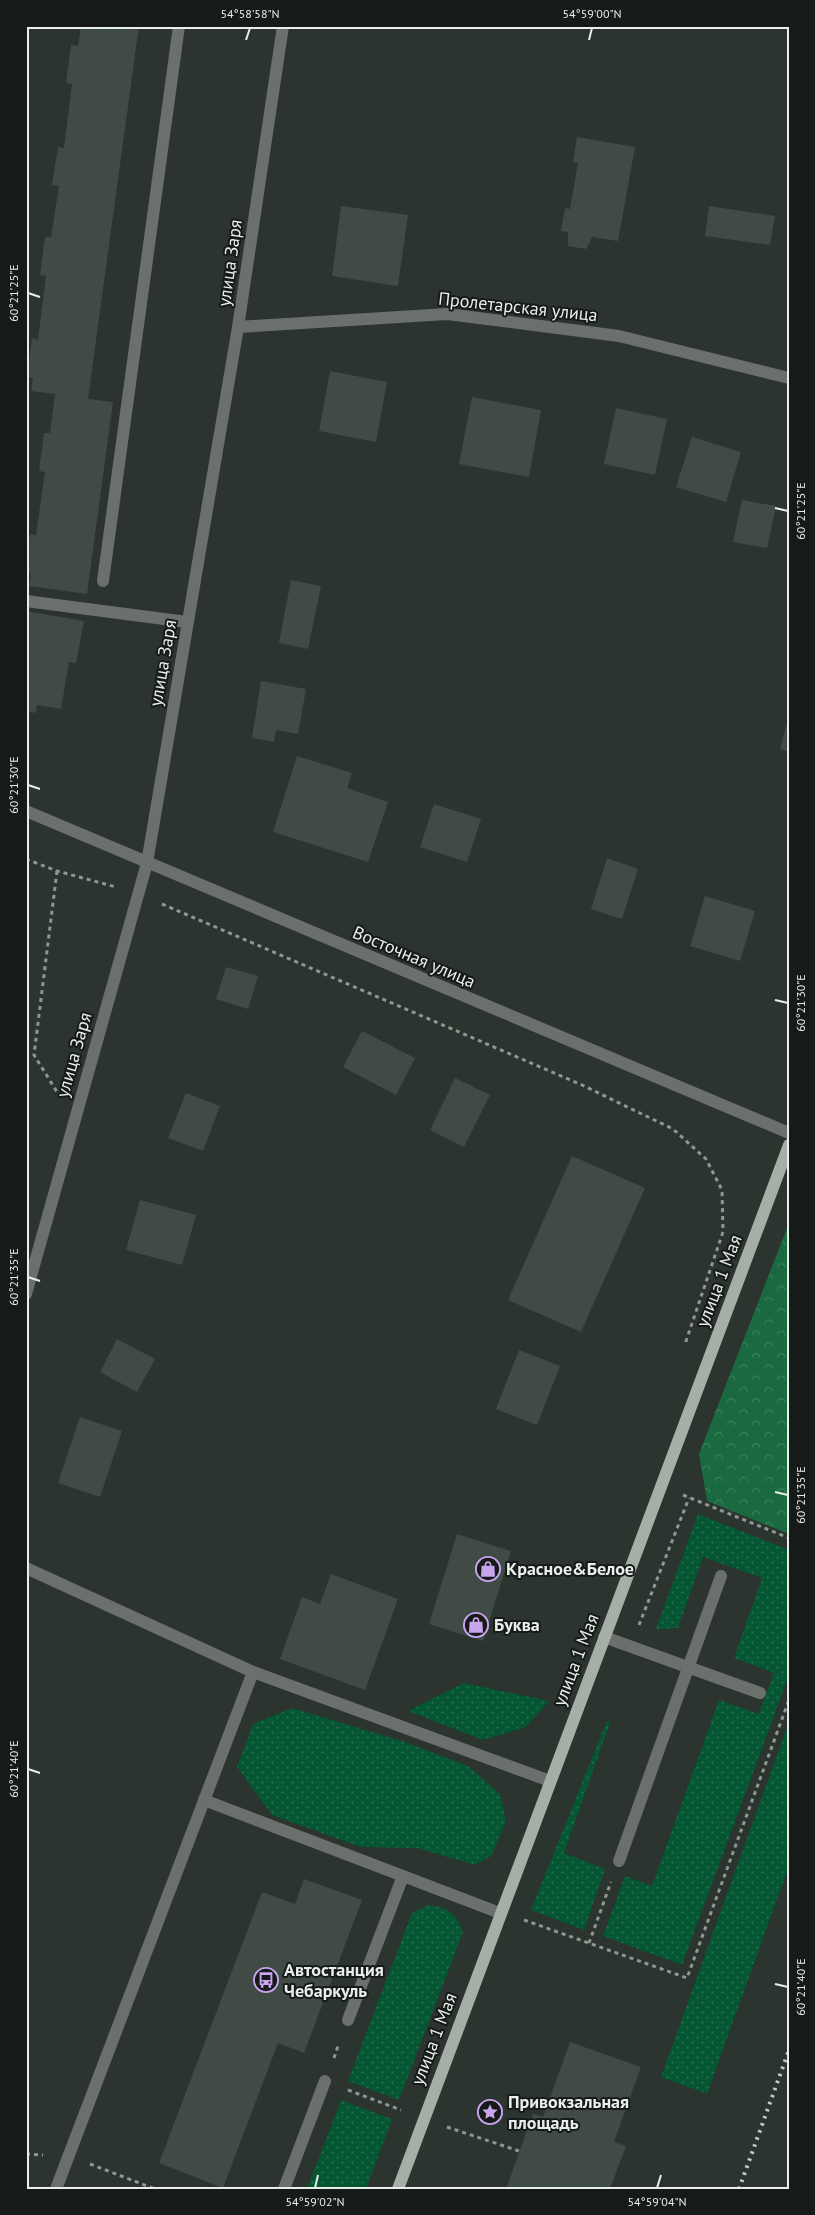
<svg xmlns="http://www.w3.org/2000/svg" width="815" height="2215" viewBox="0 0 815 2215" font-family="'PT Sans',sans-serif">
<style>
.green{fill:url(#green-dots)}
.forest{fill:url(#forest-crowns)}
.building{fill:#414b45}
.lines{fill:none;stroke-linecap:round;stroke-linejoin:round}
.path{stroke:#909792;stroke-width:3;stroke-dasharray:4 4;stroke-linecap:butt}
.lane{stroke:#6c706d;stroke-width:12}
.street{stroke:#6c706d;stroke-width:12}
.primary{stroke:#a5afa8;stroke-width:12}
.rail{stroke:#c2c9c4;stroke-width:4;stroke-dasharray:2.5 5;stroke-linecap:butt}
.ticks{fill:none;stroke:#e8eee9;stroke-width:2}
.labels{text-anchor:middle;stroke-width:4;stroke-linejoin:round;paint-order:stroke}
.street-label{font-size:18px;fill:#e8eee9;stroke:#161a18}
.poi-label{font-size:18px;font-weight:bold;fill:#e8eee9;stroke:#161a18;text-anchor:start}
.neatline{fill:none;stroke:#e8eee9;stroke-width:2}
.ticks-label{font-size:12px;text-anchor:middle;fill:#e8eee9}
</style>
<defs>
<pattern id="green-dots" width="8" height="8" patternUnits="userSpaceOnUse" patternTransform="scale(1.25)"><rect width="8" height="8" fill="#055632"/><path d="M2 2h.1M6 6h.1" fill="none" stroke="#296f50" stroke-width="1.8" stroke-linecap="round"/></pattern>
<pattern id="forest-crowns" width="20" height="18" patternUnits="userSpaceOnUse" patternTransform="scale(1.25)"><rect width="20" height="18" fill="#1b6941"/><path d="M2 6a3 3 0 1 1 6 0M12 15a3 3 0 1 1 6 0" fill="none" stroke="#3c7f5c"/></pattern>
</defs>
<rect width="100%" height="100%" fill="#2b342e"/>
<g class="green">
<polygon points="698,1514 789,1550 789,1675 682,1965 603,1936 625,1876 652,1886 719,1700 759,1714 774,1673 734,1658 762,1578 703,1557 678,1628 656,1629"/>
<polygon points="464,1683 549,1701 526,1727 483,1740 408,1711"/>
<polygon points="292,1708 402,1741 468,1766 500,1794 506,1821 491,1856 475,1865 417,1848 361,1847 272,1815 237,1767 253,1724"/>
<polygon points="607,1721 610,1723 564,1853 605,1869 584,1930 531,1910"/>
<polygon points="789,1722 789,1866 707,2094 661,2077"/>
<path d="M428,1905C449,1908 455,1912 463,1932L399,2100L348,2081L412,1913Z"/>
<polygon points="341,2100 392,2119 366,2189 307,2189"/>
</g>
<polygon class="forest" points="789,1223 789,1534 707,1501 699,1454"/>
<g class="building">
<polygon points="81,26 139,26 88,399 113,402 87,594 29,586 31,573 26,573 30,534 36,535 45,472 39,471 44,433 50,433 55,394 31,391 33,378 27,377 32,338 38,340 46,276 40,275 45,237 51,237 59,186 52,185 58,147 64,148 72,84 66,83 71,45 78,46"/>
<polygon points="577,137 635,147 618,241 592,237 586,249 568,246 568,232 561,231 565,208 570,209 578,163 573,162"/>
<polygon points="341,206 408,215 398,286 332,276"/>
<polygon points="709,206 775,216 770,245 705,236"/>
<polygon points="330,371 387,382 376,442 319,431"/>
<polygon points="472,397 541,410 529,477 459,464"/>
<polygon points="616,408 667,419 655,475 604,464"/>
<polygon points="692,437 741,452 726,502 676,487"/>
<polygon points="742,500 776,506 767,548 733,542"/>
<polygon points="291,580 321,586 308,649 279,643"/>
<polygon points="26,611 84,621 76,663 69,662 61,709 37,705 36,713 26,711"/>
<polygon points="261,681 306,689 298,734 276,730 274,742 252,738"/>
<polygon points="788,719 789,719 789,752 780,749"/>
<polygon points="297,756 352,773 347,788 388,802 368,862 273,832"/>
<polygon points="434,804 481,819 467,862 420,847"/>
<polygon points="607,858 638,869 622,919 591,909"/>
<polygon points="705,896 755,911 740,961 690,946"/>
<polygon points="226,967 258,976 248,1009 216,999"/>
<polygon points="362,1031 415,1058 396,1095 343,1067"/>
<polygon points="455,1078 490,1095 464,1147 430,1130"/>
<polygon points="186,1093 220,1106 203,1151 168,1138"/>
<polygon points="572,1156 645,1188 581,1332 508,1300"/>
<polygon points="140,1200 196,1215 182,1265 126,1250"/>
<polygon points="117,1339 155,1359 137,1392 100,1372"/>
<polygon points="519,1350 560,1366 537,1425 496,1409"/>
<polygon points="80,1417 122,1431 100,1497 58,1483"/>
<polygon points="457,1534 511,1551 483,1641 429,1624"/>
<polygon points="331,1574 398,1599 365,1690 280,1659 302,1597 320,1604"/>
<polygon points="304,1879 362,1900 304,2053 278,2043 223,2188 159,2163 262,1892 295,1904"/>
<polygon points="570,2042 641,2067 614,2142 626,2146 610,2189 506,2189 533,2114 543,2117"/>
</g>
<g class="lines">
<g class="path">
<polyline points="26,859 57,871 116,887"/>
<polyline points="57,871 34,1055 57,1092"/>
<polyline points="162,904 582,1085 673,1129 706,1159 722,1190 723,1232 685,1344"/>
<polyline points="683,1495 789,1538"/>
<polyline points="639,1625 689,1498"/>
<polyline points="524,1920 687,1978 789,1700"/>
<polyline points="589,1943 611,1882"/>
<polyline points="334,2058 339,2043"/>
<polyline points="348,2090 401,2110"/>
<polyline points="447,2127 519,2151"/>
<polyline points="26,2154 43,2155"/>
<polyline points="90,2164 155,2189"/>
</g>
<g class="lane">
<polyline points="103,581 179,26"/>
<polyline points="26,601 187,622"/>
<polyline points="26,1568 253,1672 550,1781"/>
<polyline points="604,1637 760,1693"/>
<polyline points="204,1800 500,1913"/>
<polyline points="619,1861 721,1576"/>
<polyline points="348,2020 403,1876"/>
<polyline points="56,2189 253,1672"/>
<polyline points="284,2189 325,2081"/>
</g>
<g class="street">
<polyline points="238,327 447,314 619,336 789,378"/>
<polyline points="26,811 789,1133"/>
<polyline points="26,1294 147,863 238,327 283,26"/>
</g>
<polyline class="primary" points="398,2189 789,1145"/>
<polyline class="rail" points="739,2189 789,2050"/>
</g>
<path class="ticks" d="M246,40L250,28M589,40L592,28M28,293L40,297M775,508L788,511M28,785L40,789M775,1000L788,1003M28,1277L40,1281M775,1492L788,1495M28,1769L40,1773M775,1984L788,1987M315,2188L318,2175M657,2188L661,2175"/>
<defs>
<symbol id="shop-ring" viewBox="-11 -11 22 22"><circle r="9.5" fill="#161a18" stroke="#c9a5ee" stroke-width="1.5"/><path d="M-5-2.5h2.3a2.7 3.5 0 0 1 5.4 0H5L5.5 6h-11ZM-1.5-2.5h3a1.5 2.3 0 0 0-3 0Z" fill="#c9a5ee"/></symbol>
<symbol id="bus-ring" viewBox="-11 -11 22 22"><circle r="9.5" fill="#161a18" stroke="#c9a5ee" stroke-width="1.5"/><path d="M-5-6H5V4H4V6H2V4H-2V6H-4V4H-5ZM-3.5-4V0h7V-4ZM-3.5 1.2v1.5H-2V1.2ZM2 1.2v1.5H3.5V1.2Z" fill="#c9a5ee"/></symbol>
<symbol id="sight-ring" viewBox="-11 -11 22 22"><circle r="9.5" fill="#161a18" stroke="#c9a5ee" stroke-width="1.5"/><path d="M0-6L1.8-2.2L6-1.7L2.9 1.2L3.7 5.4L0 3.3L-3.7 5.4L-2.9 1.2L-6-1.7L-1.8-2.2Z" fill="#c9a5ee"/></symbol>
</defs>
<g fill-rule="evenodd">
<use href="#shop-ring" x="474" y="1555" width="28" height="28"/>
<use href="#shop-ring" x="462" y="1611" width="28" height="28"/>
<use href="#bus-ring" x="252" y="1966" width="28" height="28"/>
<use href="#sight-ring" x="476" y="2098" width="28" height="28"/>
</g>
<g class="labels">
<g class="street-label">
<text transform="translate(230 263) rotate(-82)" y="6">улица Заря</text>
<text transform="translate(518 307) rotate(6)" y="6">Пролетарская улица</text>
<text transform="translate(163 663) rotate(-80)" y="6">улица Заря</text>
<text transform="translate(414 957) rotate(23)" y="6">Восточная улица</text>
<text transform="translate(74 1055) rotate(-74)" y="6">улица Заря</text>
<text transform="translate(719 1281) rotate(-69)" y="6">улица 1 Мая</text>
<text transform="translate(576 1660) rotate(-69)" y="6">улица 1 Мая</text>
<text transform="translate(434 2039) rotate(-69)" y="6">улица 1 Мая</text>
</g>
<g class="poi-label">
<text x="506" y="1575">Красное&amp;Белое</text>
<text x="494" y="1631">Буква</text>
<text x="284" y="1976">Автостанция<tspan x="284" dy="21">Чебаркуль</tspan></text>
<text x="508" y="2108">Привокзальная<tspan x="508" dy="21">площадь</tspan></text>
</g>
</g>
<rect width="815" height="2215" fill="none" stroke="#161a18" stroke-width="55"/>
<rect x="28" y="28" width="760" height="2160" class="neatline"/>
<g class="ticks-label">
<text x="250" y="18">54°58'58"N</text>
<text x="592" y="18">54°59'00"N</text>
<text transform="translate(14 293) rotate(-90)" y="4">60°21'25"E</text>
<text transform="translate(801 511) rotate(-90)" y="4">60°21'25"E</text>
<text transform="translate(14 785) rotate(-90)" y="4">60°21'30"E</text>
<text transform="translate(801 1003) rotate(-90)" y="4">60°21'30"E</text>
<text transform="translate(14 1277) rotate(-90)" y="4">60°21'35"E</text>
<text transform="translate(801 1495) rotate(-90)" y="4">60°21'35"E</text>
<text transform="translate(14 1769) rotate(-90)" y="4">60°21'40"E</text>
<text transform="translate(801 1987) rotate(-90)" y="4">60°21'40"E</text>
<text x="315" y="2206">54°59'02"N</text>
<text x="657" y="2206">54°59'04"N</text>
</g>
</svg>
